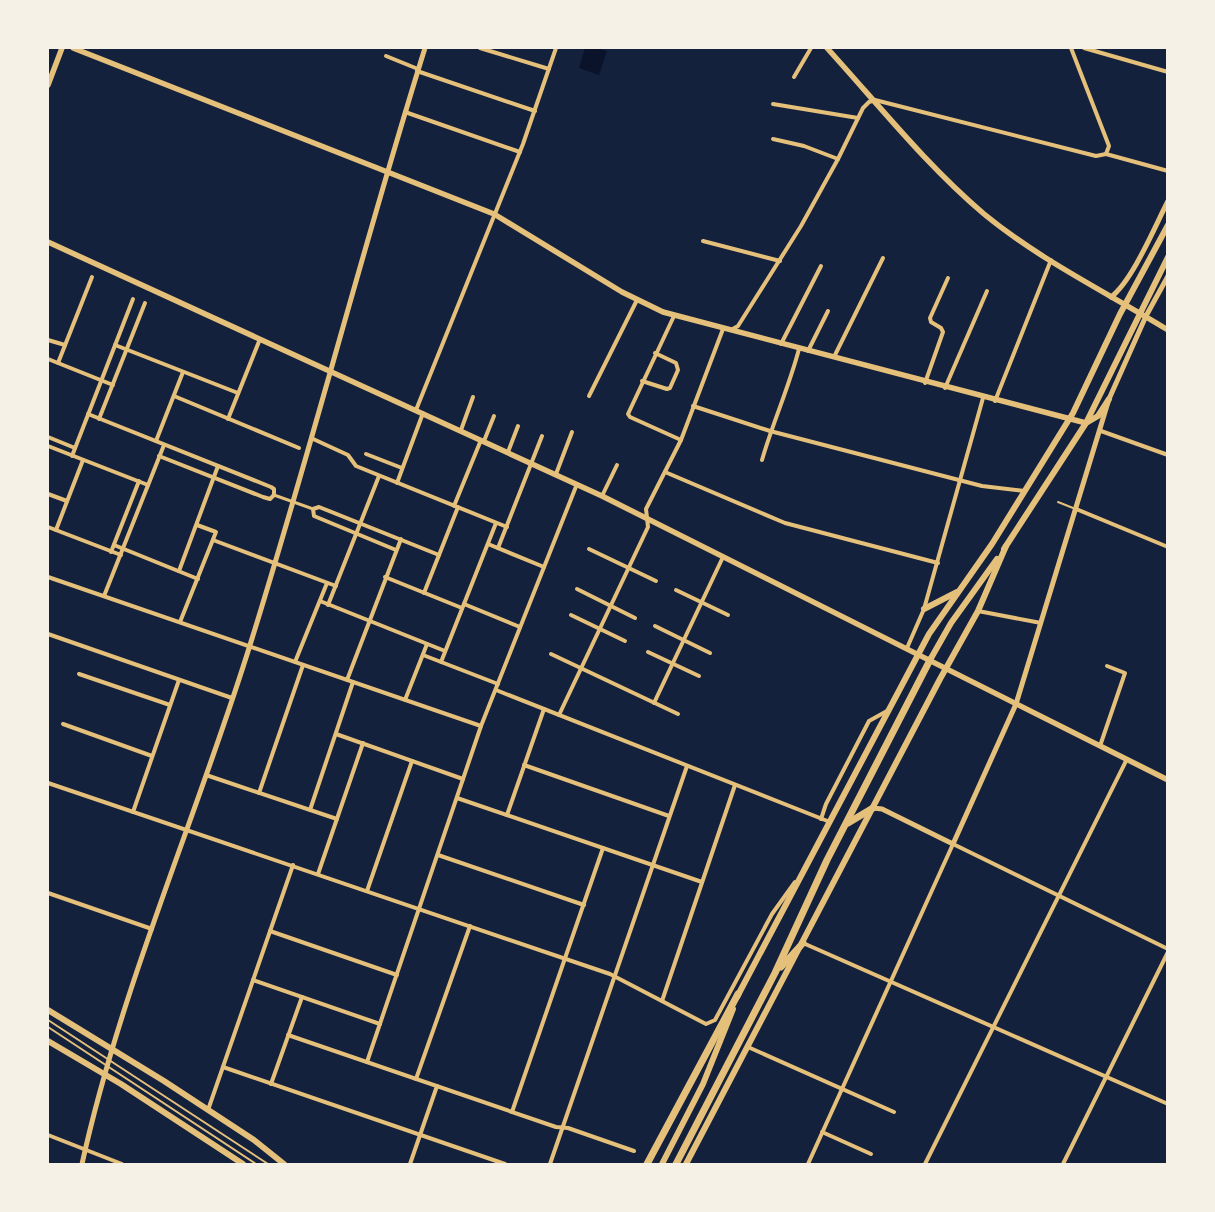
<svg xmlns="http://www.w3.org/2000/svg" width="1215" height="1212" viewBox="0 0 1215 1212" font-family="Poppins,sans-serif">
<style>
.water{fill:#0b132b}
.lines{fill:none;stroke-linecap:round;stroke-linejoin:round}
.service{stroke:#e5c07b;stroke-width:2}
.pedestrian{stroke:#e5c07b;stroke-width:3}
.minor{stroke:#e5c07b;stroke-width:4}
.tertiary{stroke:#e5c07b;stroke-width:5}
.secondary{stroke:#e5c07b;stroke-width:5.5}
.primary{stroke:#e5c07b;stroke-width:6}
.motorway{stroke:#e5c07b;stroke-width:7}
</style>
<rect width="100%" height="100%" fill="#14213d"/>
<polygon class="water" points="585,48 597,48 607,51 599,75 579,68"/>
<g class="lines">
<g class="service">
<polyline points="1058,502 1073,508"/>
<polyline points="48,1020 268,1164"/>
<polyline points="48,1027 256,1164"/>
</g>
<polyline class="pedestrian" points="274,495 313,509"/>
<g class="minor">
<polyline points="480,48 549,69"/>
<polyline points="1071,48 1109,146 1106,154"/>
<polyline points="1084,48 1168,72"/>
<polyline points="386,56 418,69"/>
<polyline points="417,71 535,111"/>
<polyline points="794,77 811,48"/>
<polyline points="773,104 858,118"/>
<polyline points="405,112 520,152"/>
<polyline points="773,139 804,146 838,159"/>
<polyline points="1106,154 1168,171"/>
<polyline points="703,241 780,261"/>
<polyline points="674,316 628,414 630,417 681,440"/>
<polyline points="731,330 738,326 801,226 838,159 863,108 869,102 875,100 1096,156 1106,154"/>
<polyline points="48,340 65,345"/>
<polyline points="781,344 821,266"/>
<polyline points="115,345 238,393"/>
<polyline points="808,351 828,311"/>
<polyline points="834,357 883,258"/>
<polyline points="48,359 113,385"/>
<polyline points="58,363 92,277"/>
<polyline points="642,381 667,389 670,388 678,370 676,363 655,353"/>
<polyline points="925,383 943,332 941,328 931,322 930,318 948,278"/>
<polyline points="945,388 987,291"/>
<polyline points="174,396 299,448"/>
<polyline points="589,396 637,300"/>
<polyline points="995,401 1051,260"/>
<polyline points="693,406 770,431 982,486 1025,491"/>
<polyline points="416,410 523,144 556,48"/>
<polyline points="88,414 271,487 274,489 274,495 270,499 263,497 159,456"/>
<polyline points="99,419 145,303"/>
<polyline points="228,419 260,339"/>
<polyline points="461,430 473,397"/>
<polyline points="1101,431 1168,455"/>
<polyline points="48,437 75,448"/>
<polyline points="311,438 348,455 356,466 507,527"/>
<polyline points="156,441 183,372"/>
<polyline points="484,441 494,416"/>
<polyline points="48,446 148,485"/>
<polyline points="508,452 518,426"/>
<polyline points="366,454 402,468"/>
<polyline points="72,456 133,299"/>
<path d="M762,460C773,422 789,387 799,349"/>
<polyline points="665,472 785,523 938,563"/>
<polyline points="556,474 572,432"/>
<polyline points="397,483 423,413"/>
<polyline points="48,494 67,501"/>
<polyline points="602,496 617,465"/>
<polyline points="454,506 481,440"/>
<polyline points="1076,509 1168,547"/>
<polyline points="48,527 121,555"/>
<polyline points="56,530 83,460"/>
<polyline points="213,540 336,586"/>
<polyline points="488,544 544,567"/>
<polyline points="114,545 198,579"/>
<polyline points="498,548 542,436"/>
<polyline points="589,549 656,581"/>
<polyline points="396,550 314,516 313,509 319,507 439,555"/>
<polyline points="111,552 139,481"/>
<polyline points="179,571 218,466"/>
<polyline points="48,577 481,726"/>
<polyline points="385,577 462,608"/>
<polyline points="577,589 635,618"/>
<polyline points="676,590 728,615"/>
<polyline points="424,593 458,507"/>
<polyline points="104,596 164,445"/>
<polyline points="320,601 445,651"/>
<polyline points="464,604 520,627"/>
<polyline points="328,605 379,476"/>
<polyline points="978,611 1041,623"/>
<polyline points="571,615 625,641"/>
<polyline points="180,622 216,532 197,525"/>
<polyline points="655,626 710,653"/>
<polyline points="48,634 232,698"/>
<polyline points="907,648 924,609 983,398"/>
<polyline points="648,652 699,676"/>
<polyline points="551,654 678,714"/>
<polyline points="423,655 498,684"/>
<polyline points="295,662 327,583"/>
<polyline points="441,662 496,523"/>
<polyline points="79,674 170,705"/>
<polyline points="347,680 401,539"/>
<polyline points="496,690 830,822"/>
<polyline points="405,700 427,644"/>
<polyline points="654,703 723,557"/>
<polyline points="559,715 648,527 646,509 681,440 723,329"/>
<polyline points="63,724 152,756"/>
<polyline points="336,734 463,779"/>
<polyline points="1100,746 1125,673 1107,666"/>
<polyline points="524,765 669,816"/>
<polyline points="206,775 337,819"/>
<polyline points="48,783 610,974 706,1024 715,1020 772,914 795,882"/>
<polyline points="259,793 303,665"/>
<polyline points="457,798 702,882"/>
<polyline points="310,810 353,682"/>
<polyline points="133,812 179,680"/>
<polyline points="507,815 544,709"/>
<polyline points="821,819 826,804 869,721 887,711"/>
<polyline points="438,855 584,905"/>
<polyline points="318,874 363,743"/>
<polyline points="367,891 412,761"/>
<polyline points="48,893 152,929"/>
<polyline points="270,931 397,975"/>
<polyline points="803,943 1168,1104"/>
<polyline points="253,980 380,1024"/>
<polyline points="662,1001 735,785"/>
<polyline points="288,1035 556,1127 568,1128 634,1151"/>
<polyline points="748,1047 894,1112"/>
<polyline points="367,1062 481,726 577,484"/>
<polyline points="223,1067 505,1164"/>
<polyline points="416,1079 470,926"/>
<polyline points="271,1084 302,997"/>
<polyline points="208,1110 293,865"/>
<polyline points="512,1112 603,848"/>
<polyline points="822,1132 871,1154"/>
<polyline points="48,1135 122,1164"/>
<polyline points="410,1164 437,1086"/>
<polyline points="550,1164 687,766"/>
<polyline points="808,1164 953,844 1168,949"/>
<polyline points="925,1164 1127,759"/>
<polyline points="1063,1164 1168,952"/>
</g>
<g class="tertiary">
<path d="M1111,297C1133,280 1155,226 1168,201"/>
<polyline points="873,808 882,809 953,844 1016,704 1109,399 1146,316 1168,276"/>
<path d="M82,1164C121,987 196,819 250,645C312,447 363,246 425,48"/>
</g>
<g class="secondary">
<polyline points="73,48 494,214 622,292 663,312 1086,423"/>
<path d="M827,48C878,104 926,165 984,214C1040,260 1106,292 1168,330"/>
<polyline points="48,85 62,48"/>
<polyline points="48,242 602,496 1168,780"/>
</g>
<g class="primary">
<polyline points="1086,423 1098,416 1109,399"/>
<polyline points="1004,549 1086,423 1168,257"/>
<polyline points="924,609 957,592"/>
<polyline points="930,660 951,623 997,559"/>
<polyline points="737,997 929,634 992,544 1073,413 1120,314 1168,225"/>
<polyline points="48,1010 164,1081 254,1140 284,1164"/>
<polyline points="48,1041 121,1084 243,1164"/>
<polyline points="662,1164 703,1084 733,1009"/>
<polyline points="686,1164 940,679 978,611 1006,546"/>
</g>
<g class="motorway">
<polyline points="848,823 873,808"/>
<polyline points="781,967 803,943"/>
<polyline points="647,1164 738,994"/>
<polyline points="676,1164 775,973 827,860 930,660"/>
</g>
</g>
<rect width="1215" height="1212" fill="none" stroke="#f6f1e7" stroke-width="98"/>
</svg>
